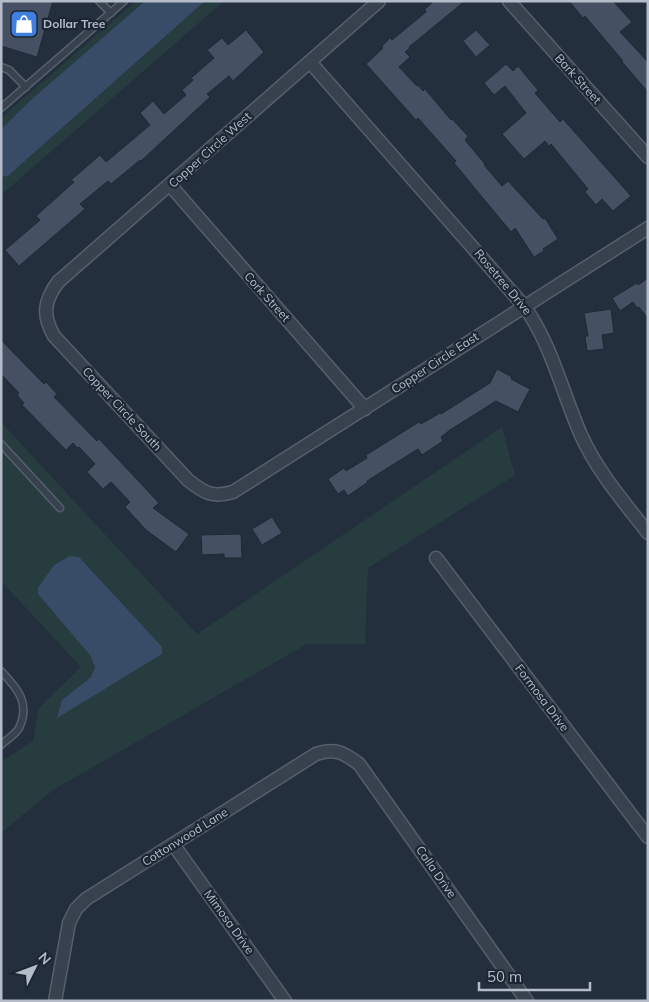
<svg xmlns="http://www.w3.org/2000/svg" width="649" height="1002" viewBox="0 0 649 1002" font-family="Mulish,sans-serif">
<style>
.green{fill:#263c3f;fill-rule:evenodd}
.water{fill:#394c67}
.building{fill:#455162;stroke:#1f2835}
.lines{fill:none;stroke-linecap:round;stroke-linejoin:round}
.lane-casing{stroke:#565f6c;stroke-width:9}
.street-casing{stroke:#565f6c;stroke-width:15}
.lane{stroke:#38414e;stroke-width:6}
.street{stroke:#38414e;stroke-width:12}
.labels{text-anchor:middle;stroke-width:4.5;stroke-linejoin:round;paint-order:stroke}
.poi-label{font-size:12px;font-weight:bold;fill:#b4bcc9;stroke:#1d2633;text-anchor:start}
.street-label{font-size:12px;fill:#b4bcc9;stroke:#1d2633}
</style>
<rect width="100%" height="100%" fill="#242f3e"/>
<g class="green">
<polygon points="136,1 145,1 32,99 1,129 1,118"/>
<polygon points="205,1 224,1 1,195 1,177 8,176"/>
<path d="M1,422L197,634L502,427L515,475L368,568L365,644H307L53,790L1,833V762L33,741L39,708L81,667L1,581ZM70,556L79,557L99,578L162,654L62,700L91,677L95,667L90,655Z"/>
</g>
<g class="water">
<polygon points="145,1 205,1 8,176 1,177 1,129 32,99"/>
<polygon points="70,556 79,557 162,647 162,654 57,718 62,700 91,677 95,667 90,655 38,594 38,588 54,565"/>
</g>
<g class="building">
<polygon points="1,1 53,1 37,57 1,46"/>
<polygon points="434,1 465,1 409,47 410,48 405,52 410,57 399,67 417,86 418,85 423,91 425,89 451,120 452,119 468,136 465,140 485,164 484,165 502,186 508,181 543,219 545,218 558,239 543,249 544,251 534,257 515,228 511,232 454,163 456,161 418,118 416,120 366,64 383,48 382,46 390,38 392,40 426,12 425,9"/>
<polygon points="569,1 613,1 632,22 620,32 648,62 648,92 622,62 623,61 585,16 583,18"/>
<polygon points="246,30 264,52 233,81 229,76 207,94 210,97 141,161 140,160 111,184 108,181 80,204 85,209 19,266 5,250 40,220 36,216 74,182 71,180 100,155 106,162 150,125 140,113 153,101 164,114 186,95 182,90 193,80 191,78 214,58 207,50 222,38 228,45"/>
<polygon points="476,30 490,45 476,57 463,41"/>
<polygon points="506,64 513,71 518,66 538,90 535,93 560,122 563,119 631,196 613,211 602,199 596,205 585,192 588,189 551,144 549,146 545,141 524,159 502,134 526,113 505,86 494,95 484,83"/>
<polygon points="648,278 648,319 639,307 637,308 633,302 620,311 612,298 637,283 638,285"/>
<polygon points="611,309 614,333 602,335 604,349 587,351 585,336 588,336 584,313"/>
<polygon points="1,340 44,384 46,382 57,394 54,397 97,441 99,439 159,503 153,508 189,534 176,552 146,530 125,507 130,502 111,482 103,489 87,472 95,464 79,447 77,448 73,443 66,450 22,405 24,403 17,395 19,393 1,374"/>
<polygon points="497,369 512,377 511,379 530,389 518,412 496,401 450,430 441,437 443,441 422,455 418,449 367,481 368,482 348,496 344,490 338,494 328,479 344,468 346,471 367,458 366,455 419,422 421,424 440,413 441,414 490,383"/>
<polygon points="272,517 282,533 262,545 252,529"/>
<polygon points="241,534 242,558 224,558 224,554 202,555 201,535"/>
</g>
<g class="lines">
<defs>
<g id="lane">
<polyline points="99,1 111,13"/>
<polyline points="1,67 9,70 26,87"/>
<polyline points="1,108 124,1"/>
<polyline points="1,444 60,508"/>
<path d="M1,671C17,688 31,703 19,728C16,734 6,740 1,745"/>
</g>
<g id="street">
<path d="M379,1L58,282C44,301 42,315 54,336L188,480C204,493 213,498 233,492L648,228"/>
<polyline points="509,1 648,157"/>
<path d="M310,62L524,306C552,345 562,392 581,435C597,471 624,502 648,533"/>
<polyline points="170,185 365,409"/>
<polyline points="436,558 648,837"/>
<polyline points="173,844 285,1001"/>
<path d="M55,1001L69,923L76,909L86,899L316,754C335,748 343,752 359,764L527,1001"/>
</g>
</defs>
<use href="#lane" class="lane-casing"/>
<use href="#street" class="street-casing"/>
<use href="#lane" class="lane"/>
<use href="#street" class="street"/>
</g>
<defs>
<symbol id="shop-square" viewBox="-11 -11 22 22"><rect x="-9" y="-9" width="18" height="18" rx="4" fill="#3f7fe0" stroke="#1d2633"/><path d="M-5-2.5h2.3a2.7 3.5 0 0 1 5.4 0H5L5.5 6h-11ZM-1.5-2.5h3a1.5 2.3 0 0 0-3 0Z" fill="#fff"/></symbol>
</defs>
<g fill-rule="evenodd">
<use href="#shop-square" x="8" y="8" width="32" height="32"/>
</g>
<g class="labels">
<g class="poi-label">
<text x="43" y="28">Dollar Tree</text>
</g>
<g class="street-label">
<text transform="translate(578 79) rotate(48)" y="4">Bark Street</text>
<text transform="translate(210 150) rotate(-42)" y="4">Copper Circle West</text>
<text transform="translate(503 282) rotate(50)" y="4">Rosetree Drive</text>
<text transform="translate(267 297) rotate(48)" y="4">Cork Street</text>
<text transform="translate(435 363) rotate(-33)" y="4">Copper Circle East</text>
<text transform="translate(122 409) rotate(47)" y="4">Copper Circle South</text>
<text transform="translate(542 698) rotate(53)" y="4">Formosa Drive</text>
<text transform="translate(185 837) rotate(-32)" y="4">Cottonwood Lane</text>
<text transform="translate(436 872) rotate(55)" y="4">Calla Drive</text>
<text transform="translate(229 922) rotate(54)" y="4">Mimosa Drive</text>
</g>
</g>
<rect width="649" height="1002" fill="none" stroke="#b4bcc9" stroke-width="5"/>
<g transform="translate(35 967) rotate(48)" stroke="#1d2633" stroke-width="4" paint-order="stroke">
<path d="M0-4L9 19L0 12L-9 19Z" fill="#b4bcc9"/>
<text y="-8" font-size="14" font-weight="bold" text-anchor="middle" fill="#b4bcc9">N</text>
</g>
<path d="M479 982v8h111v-8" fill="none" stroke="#b4bcc9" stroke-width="2.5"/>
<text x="487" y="982" font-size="15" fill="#b4bcc9" stroke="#1d2633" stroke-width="4" paint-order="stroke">50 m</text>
</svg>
